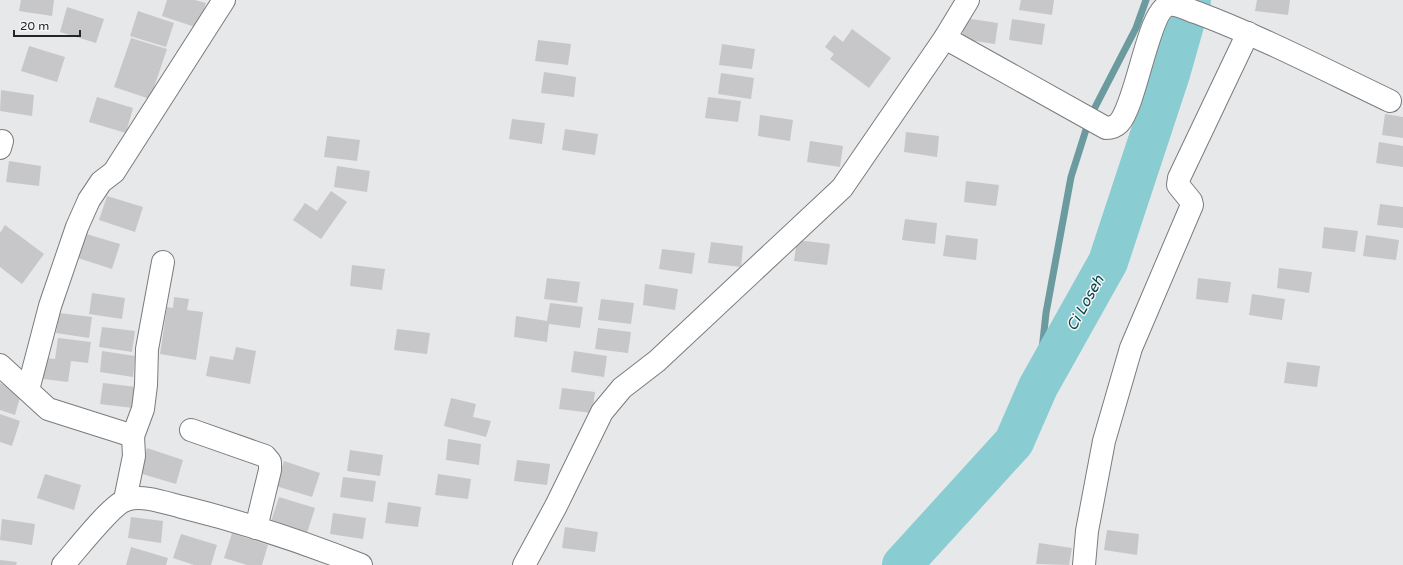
<svg xmlns="http://www.w3.org/2000/svg" width="1403" height="565" viewBox="0 0 1403 565" font-family="'Varela Round',sans-serif">
<style>
.lines{fill:none;stroke-linecap:round;stroke-linejoin:round}
.stream{stroke:#6b9b9f;stroke-width:7}
.river{stroke:#89cdd2;stroke-width:40}
.building{fill:#c7c7c9}
.street-casing{stroke:#7b7b7d;stroke-width:24}
.street{stroke:#fff;stroke-width:22}
.labels{text-anchor:middle;stroke-width:3;stroke-linejoin:round;paint-order:stroke}
.water-label{font-size:15px;font-style:italic;fill:#04464a;stroke:#f5f5f7}
</style>
<rect width="100%" height="100%" fill="#e7e8ea"/>
<g class="lines">
<polyline class="stream" points="1038,387 1046,313 1071,177 1090,117 1136,28 1146,0"/>
<polyline class="river" points="902,565 1014,442 1038,387 1108,262 1170,74 1191,0"/>
</g>
<g class="building">
<polygon points="21,0 54,0 52,16 19,11"/>
<polygon points="167,0 195,0 206,3 198,28 162,16"/>
<polygon points="1021,0 1054,0 1052,15 1019,10"/>
<polygon points="1257,0 1290,0 1288,15 1255,11"/>
<polygon points="67,7 104,19 96,43 60,32"/>
<polygon points="138,11 174,23 166,47 130,36"/>
<polygon points="965,18 998,23 995,44 962,39"/>
<polygon points="1012,19 1045,24 1042,45 1009,40"/>
<polygon points="852,29 891,58 869,88 830,59 834,54 825,47 834,35 843,42"/>
<polygon points="131,38 167,49 150,99 114,87"/>
<polygon points="538,40 571,44 568,65 535,61"/>
<polygon points="722,44 755,49 752,69 719,65"/>
<polygon points="29,46 65,57 57,82 21,71"/>
<polygon points="544,72 576,77 574,97 541,93"/>
<polygon points="721,73 754,78 751,99 718,94"/>
<polygon points="1,90 34,95 32,116 0,111"/>
<polygon points="97,97 133,108 126,133 89,122"/>
<polygon points="708,97 741,101 738,122 705,118"/>
<polygon points="1385,114 1403,117 1403,138 1382,135"/>
<polygon points="760,115 793,120 790,141 758,136"/>
<polygon points="512,119 545,123 542,144 509,139"/>
<polygon points="565,129 598,134 595,155 562,150"/>
<polygon points="906,132 939,136 937,157 904,152"/>
<polygon points="327,136 360,140 357,161 324,157"/>
<polygon points="810,141 843,146 840,167 807,162"/>
<polygon points="1379,142 1403,146 1403,167 1376,163"/>
<polygon points="9,161 41,166 39,186 6,182"/>
<polygon points="337,166 370,171 367,192 334,187"/>
<polygon points="966,181 999,185 996,206 964,202"/>
<polygon points="331,191 347,202 321,239 293,220 305,203 317,211"/>
<polygon points="107,196 143,207 135,232 99,220"/>
<polygon points="1380,204 1403,207 1403,228 1377,225"/>
<polygon points="905,219 937,223 935,244 902,240"/>
<polygon points="5,225 44,254 22,284 0,267 0,233"/>
<polygon points="1324,227 1358,231 1355,252 1322,248"/>
<polygon points="83,233 120,244 112,269 75,257"/>
<polygon points="946,235 978,239 976,260 943,256"/>
<polygon points="1366,235 1399,240 1396,260 1363,256"/>
<polygon points="797,240 830,244 827,265 794,261"/>
<polygon points="711,242 743,246 741,267 708,263"/>
<polygon points="662,249 695,253 692,274 659,269"/>
<polygon points="352,265 385,269 382,290 350,286"/>
<polygon points="1279,268 1312,272 1309,293 1277,288"/>
<polygon points="547,278 580,282 577,303 544,299"/>
<polygon points="1198,278 1231,282 1228,303 1196,299"/>
<polygon points="645,284 678,289 675,310 643,305"/>
<polygon points="92,293 125,298 122,319 89,314"/>
<polygon points="1252,294 1285,299 1282,320 1249,315"/>
<polygon points="174,297 189,299 187,310 203,312 196,360 160,354 167,307 173,308"/>
<polygon points="601,299 634,303 631,324 598,320"/>
<polygon points="550,303 583,307 580,328 549,324 547,342 514,337 516,316 547,321"/>
<polygon points="59,313 92,317 89,338 56,333"/>
<polygon points="102,327 135,331 132,352 99,347"/>
<polygon points="598,328 631,332 628,353 595,349"/>
<polygon points="397,329 430,333 427,354 394,350"/>
<polygon points="58,338 91,342 88,363 71,361 68,382 35,378 38,357 55,359"/>
<polygon points="236,347 256,351 250,384 206,376 210,356 233,360"/>
<polygon points="102,351 135,356 133,377 100,372"/>
<polygon points="574,351 607,356 604,377 571,372"/>
<polygon points="1287,362 1320,366 1317,387 1284,383"/>
<polygon points="0,383 22,390 15,415 0,410"/>
<polygon points="103,383 136,387 133,408 100,404"/>
<polygon points="562,388 595,392 592,413 559,409"/>
<polygon points="451,398 476,404 473,417 491,421 486,437 444,426"/>
<polygon points="0,414 20,421 12,446 0,442"/>
<polygon points="448,439 481,444 479,465 446,460"/>
<polygon points="147,448 183,460 176,484 139,473"/>
<polygon points="350,450 383,455 380,476 347,471"/>
<polygon points="517,460 550,464 547,485 514,481"/>
<polygon points="284,461 320,473 312,497 276,486"/>
<polygon points="45,474 81,485 74,510 37,498"/>
<polygon points="438,474 471,479 468,499 435,495"/>
<polygon points="343,477 376,481 373,502 340,497"/>
<polygon points="279,497 315,508 307,533 271,521"/>
<polygon points="388,502 421,507 418,527 385,523"/>
<polygon points="333,513 366,518 363,539 330,534"/>
<polygon points="131,517 163,521 161,543 128,538"/>
<polygon points="2,519 35,524 32,545 0,540"/>
<polygon points="565,527 598,532 595,552 562,548"/>
<polygon points="1107,530 1139,534 1137,555 1104,550"/>
<polygon points="232,533 268,545 262,565 247,565 224,558"/>
<polygon points="181,534 217,545 211,565 194,565 173,558"/>
<polygon points="1039,543 1072,548 1069,565 1036,564"/>
<polygon points="131,547 168,558 166,565 126,565"/>
<polygon points="0,560 17,562 16,565 0,565"/>
</g>
<g class="lines">
<defs>
<g id="street">
<path d="M945,38L1106,128C1111,128 1115,127 1119,123C1137,103 1148,10 1169,5C1177,3 1190,11 1198,13C1264,38 1327,71 1390,101"/>
<polyline points="0,148 2,141"/>
<polyline points="0,365 48,409 133,436 134,456 125,500"/>
<polyline points="28,390 50,306 77,227 89,200 101,182 114,172 224,0"/>
<polyline points="191,430 265,456 270,462 270,470 256,528"/>
<polyline points="133,436 143,409 146,385 147,349 163,262"/>
<path d="M63,565C75,552 112,504 126,500C142,494 166,503 182,507C243,522 303,542 361,565"/>
<polyline points="524,565 556,506 602,412 622,388 657,361 842,188 945,38 968,0"/>
<polyline points="1084,565 1087,531 1104,441 1131,348 1192,205 1191,201 1178,185 1179,178 1248,33"/>
</g>
</defs>
<use href="#street" class="street-casing"/>
<use href="#street" class="street"/>
</g>
<g class="labels">
<g class="water-label">
<text transform="translate(1085 303) rotate(-61)" y="5">Ci Loseh</text>
</g>
</g>
<path d="M14 30v6h66v-6" fill="none" stroke="#262627" stroke-width="2"/>
<text x="20" y="30" font-size="12" fill="#262627" stroke="#f5f5f7" stroke-width="3" paint-order="stroke">20 m</text>
</svg>
